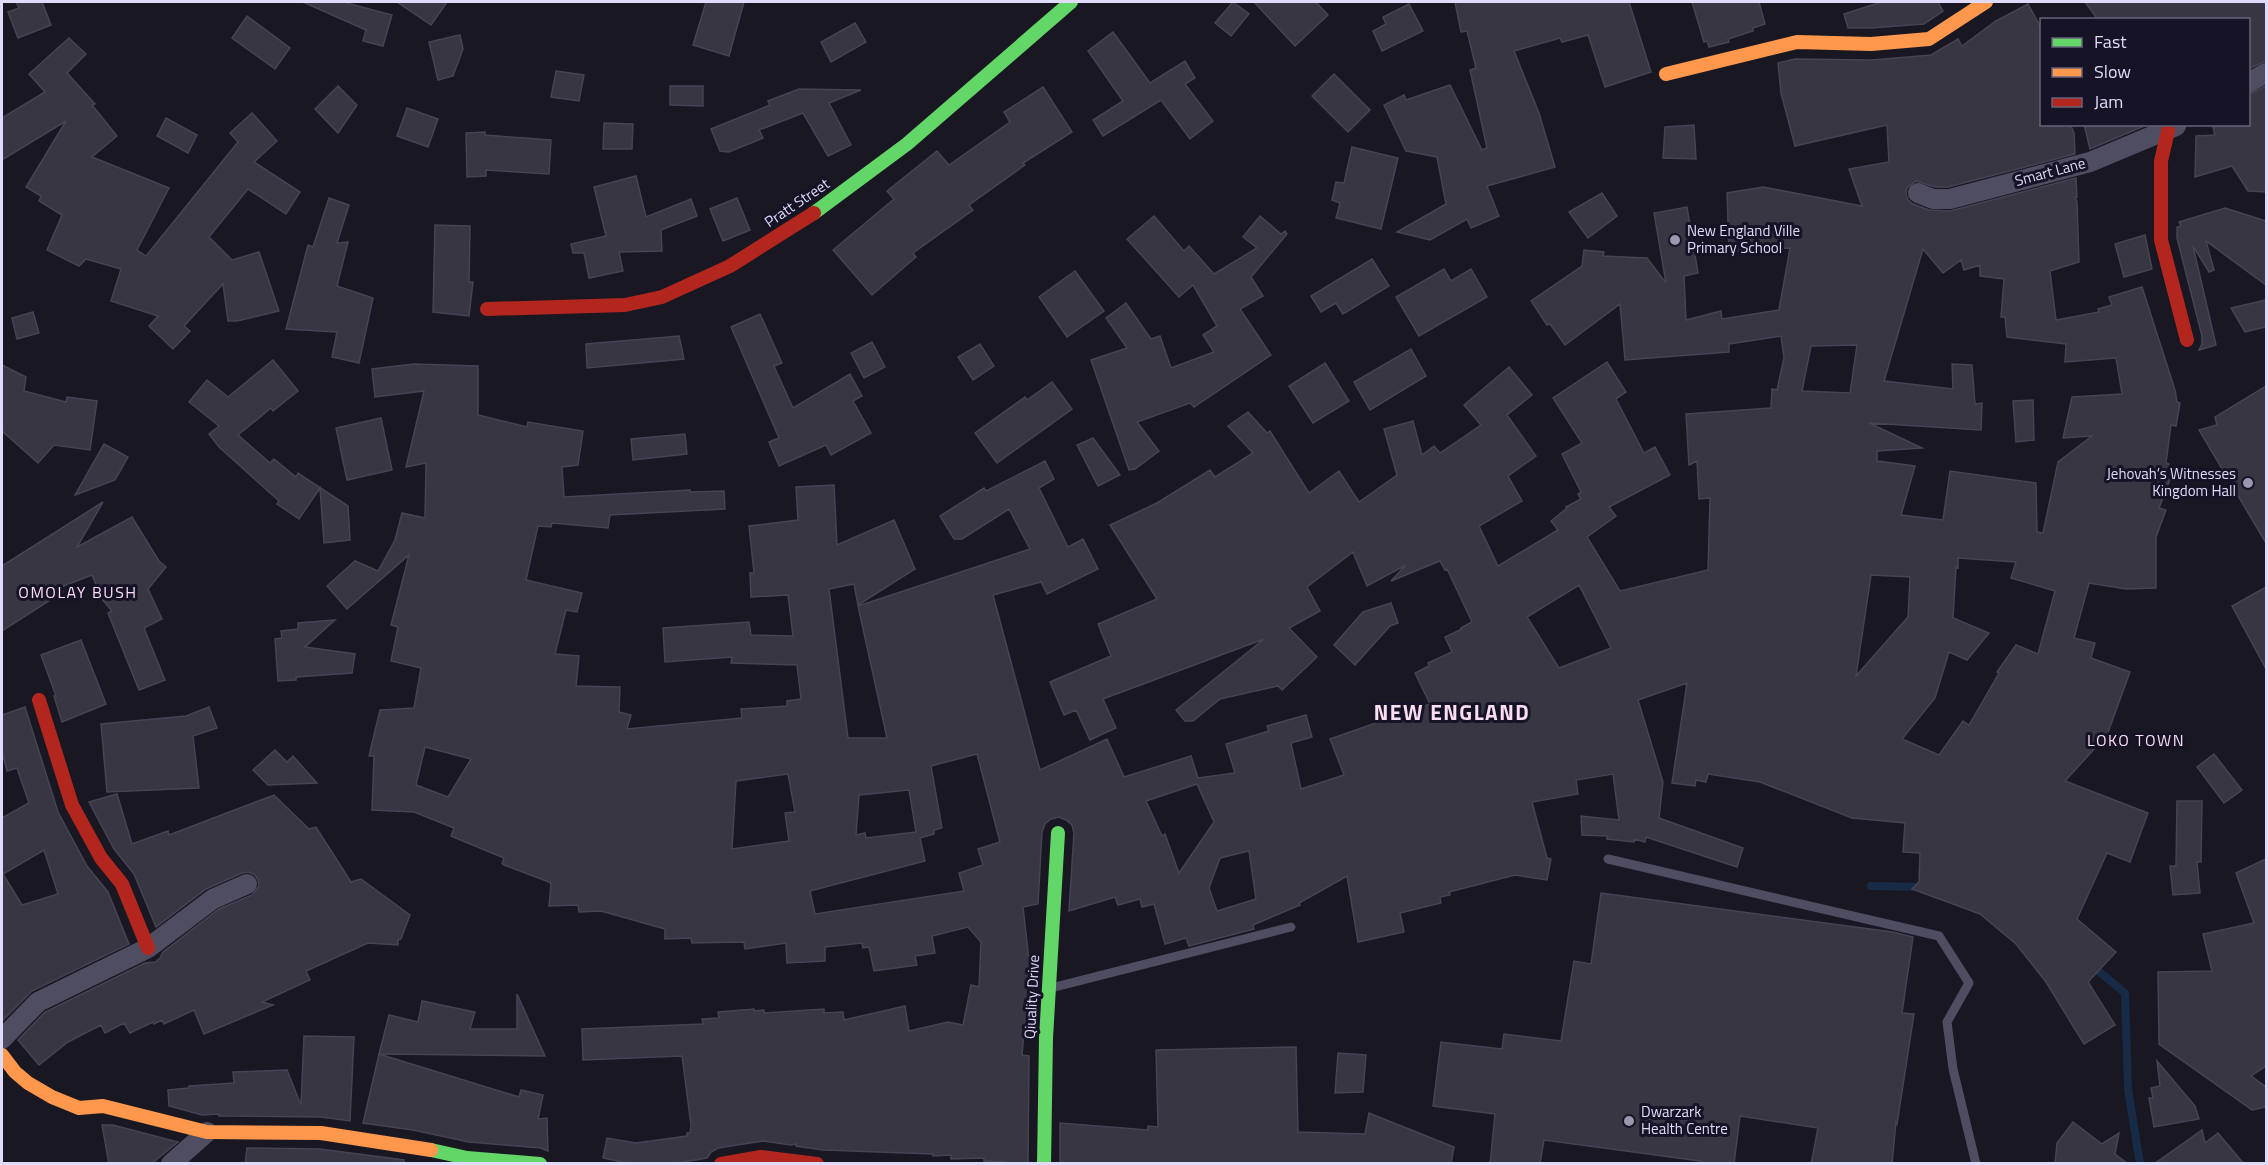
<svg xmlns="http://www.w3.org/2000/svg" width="2268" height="1165" viewBox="0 0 2268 1165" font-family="'Titillium Web',sans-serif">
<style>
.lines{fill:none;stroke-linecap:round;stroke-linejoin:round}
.stream{stroke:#172b47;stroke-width:8}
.building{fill:#383643;stroke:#464354;stroke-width:1.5;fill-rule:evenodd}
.lane{stroke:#4e4d61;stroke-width:9}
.street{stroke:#4e4d61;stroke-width:20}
.fast{stroke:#63d668;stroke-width:14}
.slow{stroke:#ff974d;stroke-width:14}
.jam{stroke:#b3261e;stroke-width:14}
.poi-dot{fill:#9a97af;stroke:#161326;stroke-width:2}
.labels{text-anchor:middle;stroke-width:6;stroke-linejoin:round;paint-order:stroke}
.street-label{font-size:15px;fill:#dfdcfb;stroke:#161326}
.poi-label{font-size:15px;fill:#dfdcfb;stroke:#161326;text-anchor:start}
.neighbourhood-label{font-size:16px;letter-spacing:1.5px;fill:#fbdef1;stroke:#161326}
.district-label{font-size:21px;font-weight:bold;letter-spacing:1.5px;fill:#fbdef1;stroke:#161326}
</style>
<rect width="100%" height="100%" fill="#191722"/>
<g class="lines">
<g class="stream">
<polyline points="1871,886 1924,887"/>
<polyline points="2091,965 2125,993 2128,1089 2140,1164"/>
</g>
</g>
<g class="building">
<polygon points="16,2 42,2 51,25 18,38 8,12 19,8"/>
<polygon points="303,2 343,2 392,15 383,46 363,41 366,30"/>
<polygon points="397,2 447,2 431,25"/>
<polygon points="706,2 744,2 729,56 693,45"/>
<polygon points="1233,2 1249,14 1231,36 1215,23"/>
<polygon points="1254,2 1316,2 1328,15 1295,46"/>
<polygon points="1455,2 1629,2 1651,72 1605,87 1588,35 1562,42 1560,38 1514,51 1539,113 1555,167 1487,186 1499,216 1471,228 1467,219 1430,240 1397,232 1446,204 1437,157 1406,151 1384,105 1404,95 1406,100 1450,85 1482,150 1487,148 1470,70 1476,68 1467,31 1461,32"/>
<polygon points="1692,2 1759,2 1765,24 1753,28 1753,31 1728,39 1729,42 1709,47 1707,41 1704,42"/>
<polygon points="1881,2 1938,2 1943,11 1924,24 1871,28 1848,28 1844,14"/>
<polygon points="2085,2 2266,2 2266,61 2248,69 2248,20 2098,20"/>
<polygon points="1409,4 1423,31 1382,51 1373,31 1386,24 1383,17"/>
<path d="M2028,4L2042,30V124H2070L2074,133L2075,154L1948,187H1935L1916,181L1907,188L1906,194L1908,200L1913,204L1929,210L1950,211L2076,178L2077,197H2075L2077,202L2079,262L2050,271L2056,320L2099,312L2098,309L2112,305L2109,297L2142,287L2175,390L2177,402L2180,403L2176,426L2171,425L2166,463L2169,464L2167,475L2171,477L2159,508L2166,510L2156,537V588L2126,589L2089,583L2074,638L2095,643L2091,658L2130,672L2107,735L2065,781L2148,813L2130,862L2107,853L2077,919L2116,952L2088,982L2115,1025L2084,1044L2046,982L2016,944L1980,914L1912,889L1919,882L1920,853L1903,852L1905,823L1852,818L1760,782L1708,774L1706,782L1696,780L1695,786L1672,783L1687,683L1638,700L1663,782L1659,818L1743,848L1737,867L1646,837L1645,842L1634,839V842L1607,839V836L1582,835L1581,816L1619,820L1613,774L1576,780L1578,794L1532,802L1547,858L1551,859L1547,880L1515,875L1449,892L1450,895L1440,897L1441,903L1400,913L1404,932L1358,942L1347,876L1299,903L1300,905L1253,925L1254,929L1189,946L1186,938L1165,944L1154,904L1142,907L1140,899L1118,905L1115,897L1069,911L1074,833L1072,825L1066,820L1059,817L1051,819L1045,824L1042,832L1038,904L1023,907L1030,969H1034L1032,1004H1027L1023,1044L1022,1055L1029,1056L1028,1164H1004V1162L984,1161V1158L951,1159V1155L933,1156V1154L823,1150L796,1146V1144L791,1145L763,1141L718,1148L711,1152L707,1158L671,1164H631L603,1158L607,1138L636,1143L687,1136V1133H690L691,1125L682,1056L583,1060L582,1029L703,1024L702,1019L719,1018L718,1012L754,1009V1011L764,1010V1013L824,1009V1013L843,1012L844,1020L905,1006L909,1031L948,1022L963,1025L971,985L979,987L981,942L968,927L932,936L935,953L915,956L917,965L874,971L869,947L863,948L862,943L825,947V961L787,963L786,943L745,949L744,942L692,943L691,938L665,939V929L601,911L579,912L578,905L549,906L551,884L549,882L504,865L502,863L504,858L451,836L454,828L414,812L372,810L374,756H369L380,710L414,708L421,668L391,661L398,627L391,625L409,555L347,609L327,586L355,561L378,571L395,540L402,513L425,518L426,463L406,467L424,391L375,397L372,369L414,364L478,366V415L527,427L528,422L583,431L578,465L562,467L564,497L690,490V492L724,491L725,509L610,515L608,528L552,523L551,527L538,526L526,580L582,593L577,612L566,610L555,654L579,656L576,686L620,687L619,712L631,715L627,729L742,718L741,709L787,706V701L801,699L797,665L731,663L732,657L665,662L663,628L749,622L751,635L793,636L788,595L751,597L750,573H754L749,526L798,520L796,487L834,485L837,545L894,520L915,569L858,605L854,584L829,589L848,738H887L858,606L1030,549L1009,509L962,539H954L940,516L984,488L986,491L1045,461L1054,479L1039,488L1068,547L1083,539L1098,569L1047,594L1041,582L993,595L1040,770L1107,739L1124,777L1191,756L1198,778L1235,773L1226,744L1269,731L1267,726L1306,715L1312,737L1291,743L1301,789L1344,775L1330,739L1430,704L1415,673L1429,666L1428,663L1452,652L1445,637L1462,629L1461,628L1472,622L1447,569L1445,570L1440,561L1391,581L1406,565L1367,586L1353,552L1307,587L1320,611L1289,628L1317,657L1282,690L1278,686L1220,699L1193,721H1185L1176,710L1264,639L1103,699L1116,728L1090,740L1076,710L1064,715L1050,682L1111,656L1098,624L1157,599L1110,525L1157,503L1210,470L1215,477L1253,453L1228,426L1248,412L1267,433L1270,431L1309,493L1339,471L1359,502L1397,475L1384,429L1413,421L1422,455L1434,446L1440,453L1481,425L1464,405L1509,367L1532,395L1507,415L1536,456L1508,476L1522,501L1479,526L1498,566L1558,530L1551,521L1567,508L1566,507L1581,499L1578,494L1581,492L1562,454L1582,443L1553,398L1607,362L1626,392L1616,399L1644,453L1655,447L1670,475L1609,507L1616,516L1587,537L1620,591L1708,570L1710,498L1699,499L1697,461L1689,465L1686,414L1771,408L1772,389L1777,390L1784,358L1781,336L1729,344V352L1625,360L1620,304L1565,345L1550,324L1547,325L1531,301L1582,266L1584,250L1604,252L1603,256L1647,258L1666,283L1654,213L1687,207L1698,273L1684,276L1686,320L1721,311L1722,319L1779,310L1790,248L1729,252L1727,193L1763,187L1862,206L1849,169L1889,162L1887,125L1795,146L1781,93L1778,63L1795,59L1872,60L1931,55L1958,39L1962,46L1996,21ZM1923,249L1943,273L1961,260L1964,270L1980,265V276L2004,279L2001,317H2005L2007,337L2066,344L2065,362L2116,358L2122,394L2072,397L2063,438L2092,436L2058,462L2043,533L2037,532L2036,483L1950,471L1943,520L1901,515L1915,466L1877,461V451L1922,448L1869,423L1981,430L1982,403L1975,404L1972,365L1952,364L1953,389L1884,381ZM1857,345L1850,393L1802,391L1811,346ZM1958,558L2016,562L2011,578L2055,591L2038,654L2016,645L1997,672L1999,673L1969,725L1963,721L1939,755L1902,739L1935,698L1949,652L1967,660L1989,633L1953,618L1956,567L1958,568ZM1871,575L1910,577L1908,617L1856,676ZM1579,585L1611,648L1559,668L1527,617ZM425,747L471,759L448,797L416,785ZM977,754L1000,842L978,849L983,865L959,873L964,891L815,914L810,891L925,861L920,838L934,834V830L942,828L931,766ZM788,774L795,812L785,813L789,841L732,849L736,781ZM1197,784L1214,822L1179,873L1165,834L1162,836L1146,801ZM909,790L916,832L866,838L865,833L856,835L859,795ZM1249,851L1256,899L1217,911L1209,888L1220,858Z"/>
<polygon points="247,16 290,48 275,69 232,38"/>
<polygon points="855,23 866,42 831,62 821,42"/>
<polygon points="1113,32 1150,83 1185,61 1195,78 1185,84 1213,121 1190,139 1161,100 1103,136 1093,120 1123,101 1088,51"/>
<polygon points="460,35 463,49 453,76 438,80 429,42"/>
<polygon points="69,38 86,54 67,73 95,104 92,105 117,136 92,157 169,188 137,250 146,256 238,142 230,133 252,113 277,141 254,162 300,192 286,214 248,189 209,237 232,260 259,252 279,311 237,321 228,321 223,284 184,326 190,331 173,349 149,326 158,316 111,301 121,269 86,259 79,266 47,250 62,215 39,201 41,196 26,187 66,121 2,160 2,118 45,92 29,74"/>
<polygon points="556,71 584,75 579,101 551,97"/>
<polygon points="1334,74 1370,110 1348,132 1312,96"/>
<polygon points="338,86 357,105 338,133 315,109"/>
<polygon points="670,86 703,86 703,106 670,105"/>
<polygon points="2266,86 2266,192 2248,191 2232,166 2195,177 2196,136 2215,135 2212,124 2248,124 2248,95"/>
<polygon points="1043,87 1072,132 1023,163 1025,165 969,205 973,210 913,253 916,257 872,295 833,250 894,199 887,191 937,151 949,165 1010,122 1004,112"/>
<polygon points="799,89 861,90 829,103 851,145 828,156 803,113 759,130 763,138 729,152 720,151 711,129 770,105 768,101"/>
<polygon points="407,108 438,119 428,147 397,136"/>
<polygon points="166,118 197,135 188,153 157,136"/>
<polygon points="604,123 633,124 632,149 603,149"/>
<polygon points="2084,124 2149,124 2090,149"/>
<polygon points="1694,125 1696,159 1663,158 1665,127"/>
<polygon points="485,132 485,135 551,140 549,174 486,170 486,176 467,177 466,133"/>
<polygon points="1352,147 1398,158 1381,229 1336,218 1340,203 1332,200 1336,182 1344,183"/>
<polygon points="636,176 646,217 691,199 697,216 661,230 662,251 619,252 623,271 589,278 584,253 573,253 571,244 606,236 594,187"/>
<polygon points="1602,193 1617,216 1588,238 1569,212"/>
<polygon points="329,198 349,205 337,243 348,242 337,286 373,298 359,363 332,357 337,332 286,329 308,245 313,247"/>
<polygon points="737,198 750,230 723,241 710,209"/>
<polygon points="2225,208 2266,221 2266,285 2206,241 2214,270 2209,272 2193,246 2216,345 2199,350 2202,344 2202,336 2177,238 2177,227 2181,226 2179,222"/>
<polygon points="1154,216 1184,251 1189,246 1214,274 1257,248 1243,237 1260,216 1281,234 1285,231 1287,234 1251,277 1263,296 1240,309 1271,355 1194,407 1190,403 1137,422 1159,451 1135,469 1129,470 1091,360 1127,348 1106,318 1126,303 1151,339 1160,336 1171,368 1214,352 1203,335 1217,326 1193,285 1179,297 1127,239"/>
<polygon points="435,225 470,226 469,282 473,282 469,316 433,312"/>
<polygon points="2145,235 2152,269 2124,277 2115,244"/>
<polygon points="1372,259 1389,286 1343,314 1336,303 1321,312 1311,296"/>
<polygon points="1444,269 1451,281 1471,269 1487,297 1419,336 1396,297"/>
<polygon points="1075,271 1104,311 1067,337 1039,297"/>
<polygon points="2266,300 2266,327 2245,332 2231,308"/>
<polygon points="33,312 39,333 17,339 12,318"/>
<polygon points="760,314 782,363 774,366 793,408 850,374 862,396 853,401 871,433 831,455 826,445 779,466 769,442 779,438 731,327"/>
<polygon points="679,336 684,359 587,368 586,344"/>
<polygon points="872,342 885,367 864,378 851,353"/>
<polygon points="980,344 994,366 973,380 958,357"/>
<polygon points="1411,349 1426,376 1370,410 1354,382"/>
<polygon points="273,360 298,391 273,411 271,408 238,435 270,463 274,459 296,477 298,473 348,506 350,540 324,543 320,488 299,519 277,504 279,501 219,447 209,434 219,426 189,402 207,380 228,397"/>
<polygon points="1325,363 1349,401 1313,423 1289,386"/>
<polygon points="2,365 26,377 24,391 66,402 67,397 97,401 90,450 54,445 38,463 2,431"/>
<polygon points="1052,382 1072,409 997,463 975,433 1025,397 1027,400"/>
<polygon points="2266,386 2266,543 2199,430 2217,425 2215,417"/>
<polygon points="2033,400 2034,440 2016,442 2013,401"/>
<polygon points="381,418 392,470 347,480 336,428"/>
<polygon points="685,434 687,454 633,460 631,439"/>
<polygon points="1093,438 1120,475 1098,486 1077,445"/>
<polygon points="104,444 128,457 115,480 75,495"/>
<polygon points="103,502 77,547 132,517 159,561 166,567 148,589 162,619 144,628 165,680 139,690 108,613 112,611 102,599 92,575 61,587 63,592 2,631 2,566"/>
<polygon points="2266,587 2266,669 2232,606"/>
<polygon points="1391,603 1398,623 1390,626 1355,665 1334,645 1363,612"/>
<polygon points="335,620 305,647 355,654 352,673 296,677 296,680 278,681 275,639 282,638 281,631 298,629 298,623"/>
<polygon points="81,640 106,704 62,722 54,696 56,696 41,655"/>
<path d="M25,707L58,812L87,866L108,892L129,944L32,991L2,1021V818L29,803L17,768L7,771L2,751V715ZM44,850L58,894L22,905L3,874Z"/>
<polygon points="209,707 217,728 193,736 199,788 107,792 101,724 186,716"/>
<polygon points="275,750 287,762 293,756 317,783 268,785 253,770"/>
<polygon points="2214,754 2242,790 2224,803 2197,767"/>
<polygon points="117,794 132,844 168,831 169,835 274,795 309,829 316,827 351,882 361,879 410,915 401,939 398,940 398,945 368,943 306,971 310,980 262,1002 273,1005 204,1034 194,1010 164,1024 162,1020 154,1024 153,1022 130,1033 124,1023 105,1033 101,1025 68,1042 39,1065 18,1040 45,1012 145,963 155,962 160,958 163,952 219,909 252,895 259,886 258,880 255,875 249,872 242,873 206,889 156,927 134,874 114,849 89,802"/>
<polygon points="2177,801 2202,801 2201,862 2197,862 2200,893 2173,895 2170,866 2176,866"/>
<polygon points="2266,859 2266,1066 2251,1076 2266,1087 2266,1107 2252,1110 2159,1044 2158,972 2212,971 2203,934 2254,923 2236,873"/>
<polygon points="1601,893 1893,932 1913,937 1902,1013 1914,1014 1897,1124 1896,1122 1892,1164 1811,1164 1818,1128 1740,1116 1734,1164 1700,1164 1700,1161 1544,1140 1540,1164 1490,1164 1495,1114 1433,1106 1441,1042 1502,1049 1504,1034 1561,1041 1574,961 1591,964"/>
<polygon points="517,994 545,1056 379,1054 389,1015 418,1022 422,1001 475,1012 470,1029 517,1029"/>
<polygon points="304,1036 354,1037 350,1121 321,1117 219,1116 219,1114 202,1115 169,1106 168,1090 189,1088 189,1086 234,1083 233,1072 287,1070 301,1105"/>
<polygon points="1296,1047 1298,1132 1365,1134 1369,1113 1454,1147 1451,1164 1060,1164 1060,1123 1148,1130 1148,1126 1158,1127 1156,1050"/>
<polygon points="1338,1053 1366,1055 1363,1092 1335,1093"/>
<polygon points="379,1054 519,1097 521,1090 543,1095 538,1119 547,1118 548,1151 541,1148 469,1142 413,1130 363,1123"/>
<polygon points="2157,1061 2195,1106 2199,1119 2154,1127 2149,1098 2153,1098 2151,1088 2160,1086"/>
<polygon points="2073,1122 2102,1144 2119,1133 2115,1154 2128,1164 2055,1164 2057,1143"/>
<polygon points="102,1125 113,1125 178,1142 151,1164 109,1164"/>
<polygon points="2202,1130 2205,1143 2218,1133 2244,1164 2154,1164"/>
<polygon points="247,1148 320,1149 404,1160 403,1164 245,1164"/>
</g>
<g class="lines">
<g class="lane">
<polyline points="1608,859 1939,936 1969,983 1947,1022 1953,1069 1976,1164"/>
<polyline points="1051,988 1291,927"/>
</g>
<g class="street">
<polyline points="2248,83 2266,73"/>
<polyline points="1918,193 1933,199 1950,199 2090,162 2176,126"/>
<polyline points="2,1039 38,1002 148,948 213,899 247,884"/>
<polyline points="171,1164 207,1132"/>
</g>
<g class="fast">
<polyline points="814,213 907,144 1071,2"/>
<polyline points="431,1150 467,1158 540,1164"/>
<polyline points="1044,1164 1046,1038 1058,833"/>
</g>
<g class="slow">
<polyline points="1666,74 1797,42 1871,44 1929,39 1986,2"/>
<polyline points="2,1055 15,1072 28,1083 52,1097 79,1108 103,1106 207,1132 321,1133 431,1150"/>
</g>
<g class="jam">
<polyline points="2168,131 2161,161 2161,240 2187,340"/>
<polyline points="487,309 625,305 662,297 730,266 814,213"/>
<polyline points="39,700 72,805 101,858 122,884 148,948"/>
<polyline points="721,1164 761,1157 817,1164"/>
</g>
</g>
<g class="poi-dot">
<circle cx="1675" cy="240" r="6"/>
<circle cx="2248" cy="483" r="6"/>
<circle cx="1629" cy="1121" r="6"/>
</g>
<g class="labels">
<g class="street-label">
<text transform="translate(2050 172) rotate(-15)" y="5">Smart Lane</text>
<text transform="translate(797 203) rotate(-34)" y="5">Pratt Street</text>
<text transform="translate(1032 997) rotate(-87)" y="5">Qiuality Drive</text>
</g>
<g class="poi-label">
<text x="1687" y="236">New England Ville<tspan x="1687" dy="17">Primary School</tspan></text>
<text x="2236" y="479" text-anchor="end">Jehovah’s Witnesses<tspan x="2236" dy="17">Kingdom Hall</tspan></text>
<text x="1641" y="1117">Dwarzark<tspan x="1641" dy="17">Health Centre</tspan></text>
</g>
<g class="neighbourhood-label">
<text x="78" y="598">OMOLAY BUSH</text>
<text x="2136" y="746">LOKO TOWN</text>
</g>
<g class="district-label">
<text x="1452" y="720">NEW ENGLAND</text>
</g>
</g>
<rect width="2268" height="1165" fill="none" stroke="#dfdcfb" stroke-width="6"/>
<rect x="2040" y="18" width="210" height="108" fill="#161326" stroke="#66637b" stroke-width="1.5"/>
<rect x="2052" y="38" width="30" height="9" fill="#63d668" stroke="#66637b" stroke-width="1.5"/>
<text x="2094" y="48" font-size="18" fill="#dfdcfb">Fast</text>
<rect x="2052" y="68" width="30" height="9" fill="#ff974d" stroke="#66637b" stroke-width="1.5"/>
<text x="2094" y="78" font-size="18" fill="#dfdcfb">Slow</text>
<rect x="2052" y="98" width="30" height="9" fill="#b3261e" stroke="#66637b" stroke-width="1.5"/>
<text x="2094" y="108" font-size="18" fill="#dfdcfb">Jam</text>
</svg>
